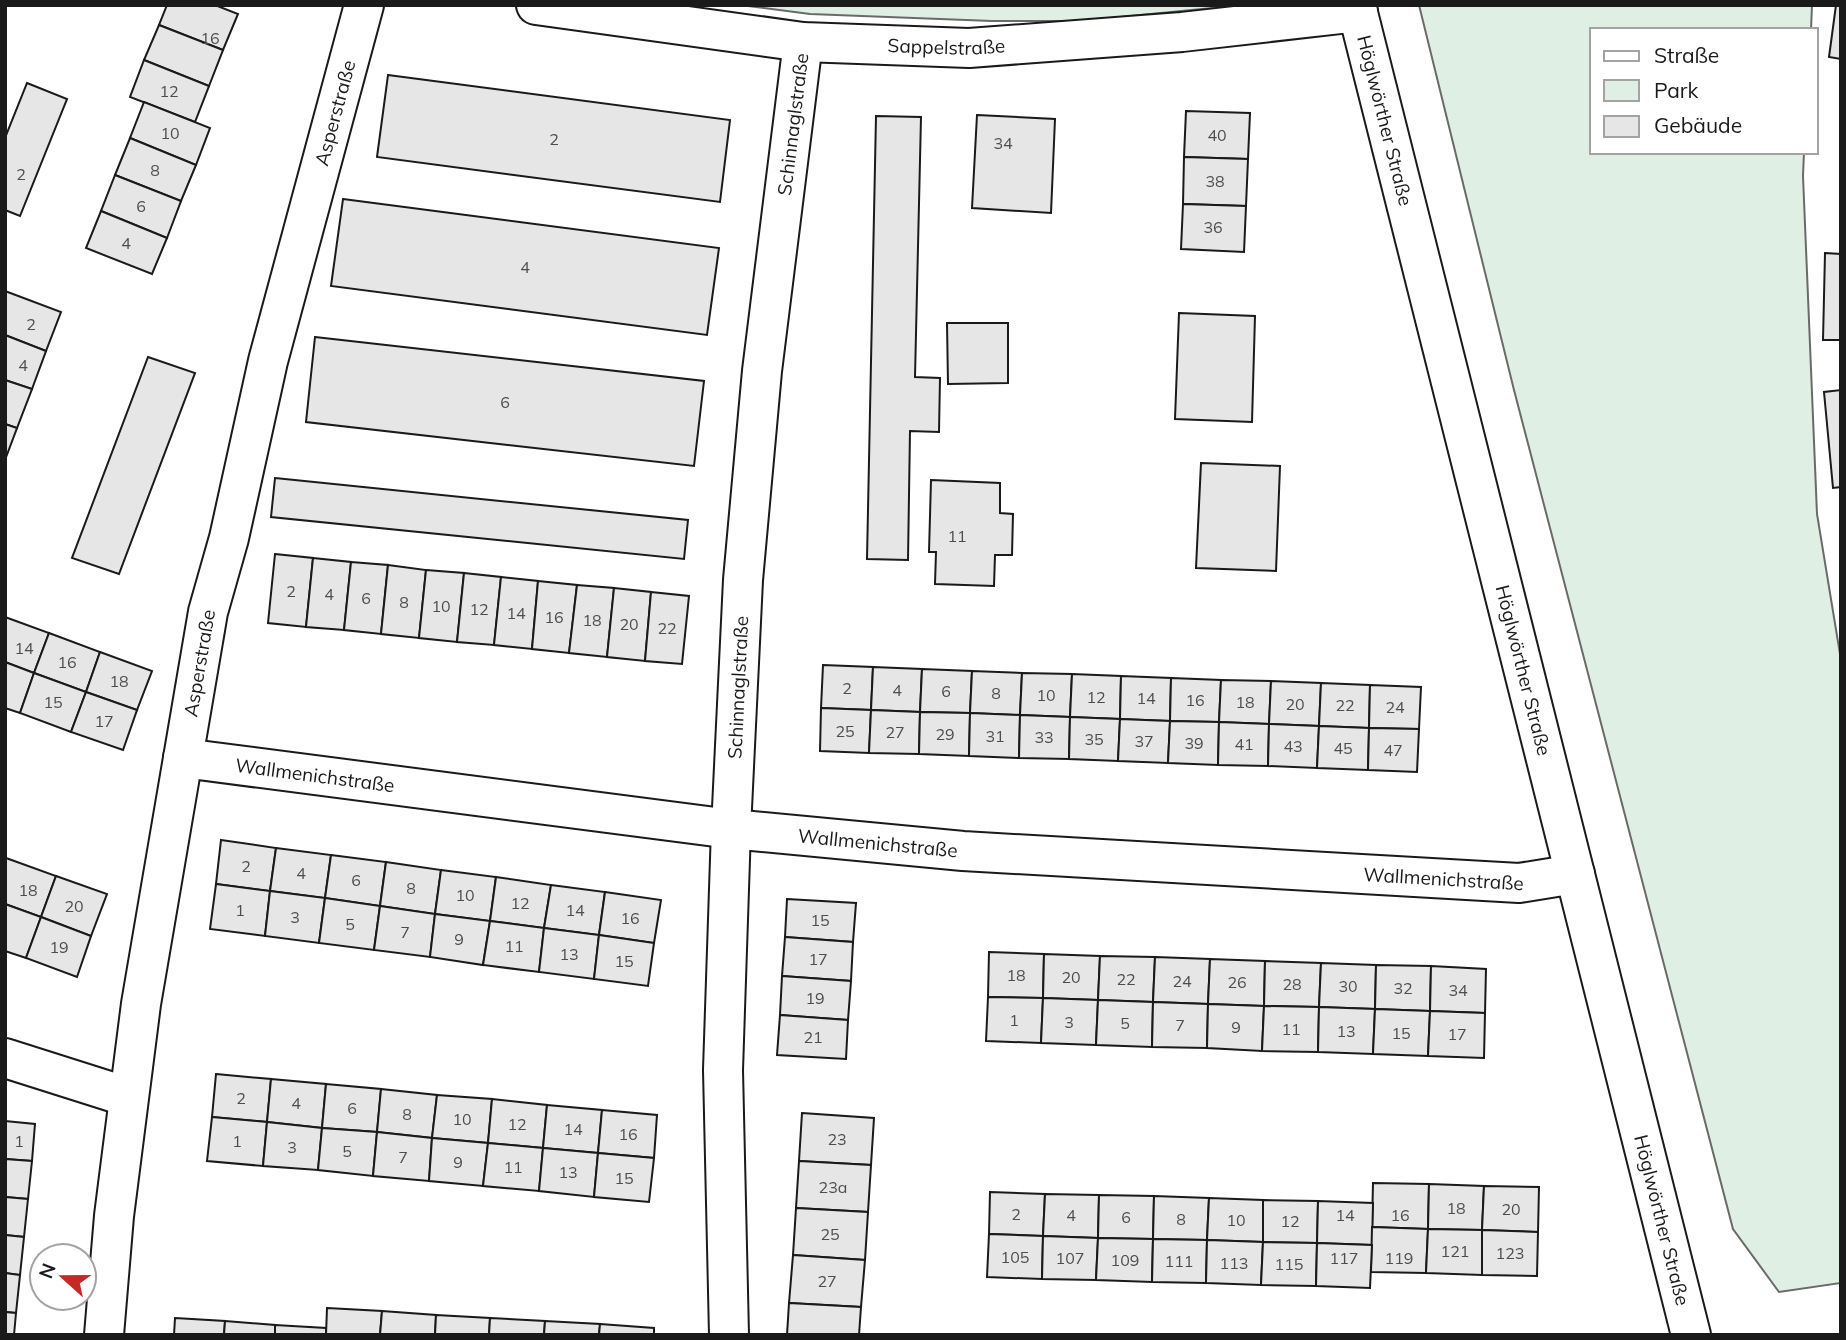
<svg xmlns="http://www.w3.org/2000/svg" width="1846" height="1340" viewBox="0 0 1846 1340" font-family="Mulish,sans-serif">
<style>
.green{fill:#e0efe3;stroke:#6a6a6a;stroke-width:2}
.building{fill:#e6e6e6;stroke:#1a1a1a;stroke-width:2}
.lines{fill:none;stroke-linecap:round;stroke-linejoin:round}
.minor-casing{stroke:#1a1a1a;stroke-width:42}
.minor{stroke:#fff;stroke-width:38}
.labels{text-anchor:middle;stroke-width:5;stroke-linejoin:round;paint-order:stroke}
.number-label{font-size:16px;fill:#4d4d4d}
.street-label{font-size:19px;fill:#1a1a1a;stroke:#fff}
</style>
<rect width="100%" height="100%" fill="#fff"/>
<g class="green">
<polygon points="740,5 1243,5 1079,21 992,21 810,14"/>
<polygon points="1419,5 1812,5 1811,30 1592,30 1592,152 1804,152 1803,176 1817,514 1841,660 1841,1283 1779,1292 1733,1229 1514,390"/>
</g>
<g class="building">
<polygon points="167,5 215,5 238,14 223,50 159,25"/>
<polygon points="1836,5 1841,5 1841,59 1829,57"/>
<polygon points="159,25 223,50 209,86 144,60"/>
<polygon points="144,60 209,86 195,122 130,97"/>
<polygon points="388,75 730,120 720,202 377,157"/>
<polygon points="27,83 67,99 20,216 5,210 5,138"/>
<polygon points="144,102 210,128 196,165 130,138"/>
<polygon points="1186,111 1250,113 1248,159 1184,157"/>
<polygon points="977,115 1055,119 1051,213 972,208"/>
<polygon points="876,116 921,117 915,377 940,378 939,432 910,431 908,560 867,559"/>
<polygon points="130,138 196,165 181,201 115,175"/>
<polygon points="1184,157 1248,159 1246,206 1183,204"/>
<polygon points="115,175 181,201 167,238 101,211"/>
<polygon points="343,199 719,248 707,335 331,286"/>
<polygon points="1183,204 1246,206 1244,252 1181,249"/>
<polygon points="101,211 167,238 152,274 86,248"/>
<polygon points="1825,253 1841,254 1841,340 1823,340"/>
<polygon points="5,291 61,312 46,351 5,335"/>
<polygon points="1179,313 1255,316 1252,422 1175,419"/>
<polygon points="947,323 1008,323 1008,383 948,384"/>
<polygon points="5,335 46,351 32,389 5,380"/>
<polygon points="315,337 704,381 694,466 306,422"/>
<polygon points="148,357 195,373 119,574 72,558"/>
<polygon points="5,380 32,389 17,428 5,424"/>
<polygon points="1841,390 1841,487 1833,488 1824,392"/>
<polygon points="5,424 17,428 5,460"/>
<polygon points="1201,463 1280,466 1276,571 1196,568"/>
<polygon points="275,478 688,520 684,559 271,517"/>
<polygon points="931,480 1000,483 1000,513 1013,514 1012,555 995,555 994,586 935,584 936,552 929,552"/>
<polygon points="275,554 313,558 306,627 268,623"/>
<polygon points="313,558 351,562 344,630 306,627"/>
<polygon points="351,562 388,565 381,634 344,630"/>
<polygon points="388,565 426,570 419,638 381,634"/>
<polygon points="426,570 464,573 457,642 419,638"/>
<polygon points="464,573 501,577 494,645 457,642"/>
<polygon points="501,577 538,581 532,649 494,645"/>
<polygon points="538,581 577,585 569,653 532,649"/>
<polygon points="577,585 614,588 607,657 569,653"/>
<polygon points="614,588 651,592 645,661 607,657"/>
<polygon points="651,592 689,596 682,664 645,661"/>
<polygon points="5,617 49,633 34,673 5,662"/>
<polygon points="49,633 100,652 86,692 34,673"/>
<polygon points="100,652 152,671 137,710 86,692"/>
<polygon points="5,662 34,673 20,713 5,708"/>
<polygon points="823,665 873,667 871,710 821,708"/>
<polygon points="873,667 922,669 920,712 871,710"/>
<polygon points="922,669 972,671 970,713 920,712"/>
<polygon points="972,671 1022,673 1020,715 970,713"/>
<polygon points="34,673 86,692 71,732 20,713"/>
<polygon points="1022,673 1072,674 1070,717 1020,715"/>
<polygon points="1072,674 1121,676 1120,719 1070,717"/>
<polygon points="1121,676 1171,678 1170,721 1120,719"/>
<polygon points="1171,678 1221,680 1219,722 1170,721"/>
<polygon points="1221,680 1271,681 1269,724 1219,722"/>
<polygon points="1271,681 1321,683 1319,726 1269,724"/>
<polygon points="1321,683 1370,685 1369,728 1319,726"/>
<polygon points="1370,685 1421,687 1419,729 1369,728"/>
<polygon points="86,692 137,710 123,750 71,732"/>
<polygon points="821,708 871,710 869,753 820,751"/>
<polygon points="871,710 920,712 919,754 869,753"/>
<polygon points="920,712 970,713 969,756 919,754"/>
<polygon points="970,713 1020,715 1019,758 969,756"/>
<polygon points="1020,715 1070,717 1069,759 1019,758"/>
<polygon points="1070,717 1120,719 1118,761 1069,759"/>
<polygon points="1120,719 1170,721 1168,763 1118,761"/>
<polygon points="1170,721 1219,722 1218,765 1168,763"/>
<polygon points="1219,722 1269,724 1268,766 1218,765"/>
<polygon points="1269,724 1319,726 1317,768 1268,766"/>
<polygon points="1319,726 1369,728 1368,770 1317,768"/>
<polygon points="1369,728 1419,729 1417,772 1368,770"/>
<polygon points="221,840 276,848 270,891 216,884"/>
<polygon points="276,848 331,855 325,898 270,891"/>
<polygon points="331,855 386,862 380,906 325,898"/>
<polygon points="6,858 56,876 41,917 5,904"/>
<polygon points="386,862 441,870 435,914 380,906"/>
<polygon points="441,870 496,877 490,921 435,914"/>
<polygon points="56,876 107,894 91,936 41,917"/>
<polygon points="496,877 551,885 544,928 490,921"/>
<polygon points="216,884 270,891 265,936 210,929"/>
<polygon points="551,885 605,892 599,935 544,928"/>
<polygon points="270,891 325,898 319,943 265,936"/>
<polygon points="605,892 661,900 654,943 599,935"/>
<polygon points="325,898 380,906 374,950 319,943"/>
<polygon points="787,899 856,903 853,942 785,937"/>
<polygon points="5,904 41,917 26,958 5,951"/>
<polygon points="380,906 435,914 430,957 374,950"/>
<polygon points="435,914 490,921 483,965 430,957"/>
<polygon points="41,917 91,936 77,977 26,958"/>
<polygon points="490,921 544,928 539,972 483,965"/>
<polygon points="544,928 599,935 594,979 539,972"/>
<polygon points="599,935 654,943 648,986 594,979"/>
<polygon points="785,937 853,942 851,981 782,976"/>
<polygon points="989,952 1044,954 1043,998 988,997"/>
<polygon points="1044,954 1100,956 1098,1000 1043,998"/>
<polygon points="1100,956 1155,957 1153,1002 1098,1000"/>
<polygon points="1155,957 1210,959 1208,1004 1153,1002"/>
<polygon points="1210,959 1265,961 1264,1006 1208,1004"/>
<polygon points="1265,961 1321,963 1319,1007 1264,1006"/>
<polygon points="1321,963 1376,965 1375,1009 1319,1007"/>
<polygon points="1376,965 1431,966 1430,1011 1375,1009"/>
<polygon points="1431,966 1486,969 1485,1013 1430,1011"/>
<polygon points="782,976 851,981 848,1020 780,1015"/>
<polygon points="988,997 1043,998 1041,1043 986,1041"/>
<polygon points="1043,998 1098,1000 1096,1045 1041,1043"/>
<polygon points="1098,1000 1153,1002 1152,1047 1096,1045"/>
<polygon points="1153,1002 1208,1004 1207,1048 1152,1047"/>
<polygon points="1208,1004 1264,1006 1262,1051 1207,1048"/>
<polygon points="1264,1006 1319,1007 1318,1052 1262,1051"/>
<polygon points="1319,1007 1375,1009 1373,1054 1318,1052"/>
<polygon points="1375,1009 1430,1011 1428,1056 1373,1054"/>
<polygon points="1430,1011 1485,1013 1484,1058 1428,1056"/>
<polygon points="780,1015 848,1020 846,1059 777,1055"/>
<polygon points="216,1074 271,1079 267,1122 212,1117"/>
<polygon points="271,1079 326,1084 322,1128 267,1122"/>
<polygon points="326,1084 381,1089 377,1132 322,1128"/>
<polygon points="381,1089 437,1095 432,1138 377,1132"/>
<polygon points="437,1095 492,1099 488,1143 432,1138"/>
<polygon points="492,1099 547,1105 543,1148 488,1143"/>
<polygon points="547,1105 602,1110 598,1153 543,1148"/>
<polygon points="602,1110 657,1115 654,1158 598,1153"/>
<polygon points="802,1113 874,1118 871,1165 799,1161"/>
<polygon points="212,1117 267,1122 263,1166 207,1161"/>
<polygon points="5,1121 35,1124 32,1161 5,1159"/>
<polygon points="267,1122 322,1128 318,1170 263,1166"/>
<polygon points="322,1128 377,1132 373,1176 318,1170"/>
<polygon points="377,1132 432,1138 429,1181 373,1176"/>
<polygon points="432,1138 488,1143 483,1186 429,1181"/>
<polygon points="488,1143 543,1148 539,1191 483,1186"/>
<polygon points="543,1148 598,1153 594,1197 539,1191"/>
<polygon points="598,1153 654,1158 649,1202 594,1197"/>
<polygon points="5,1159 32,1161 28,1199 5,1197"/>
<polygon points="799,1161 871,1165 868,1212 796,1208"/>
<polygon points="1373,1183 1429,1184 1428,1229 1372,1227"/>
<polygon points="1429,1184 1484,1186 1482,1230 1428,1229"/>
<polygon points="1484,1186 1539,1187 1538,1232 1482,1230"/>
<polygon points="990,1192 1045,1194 1043,1236 989,1234"/>
<polygon points="1045,1194 1099,1195 1098,1238 1043,1236"/>
<polygon points="1099,1195 1154,1196 1153,1239 1098,1238"/>
<polygon points="1154,1196 1209,1198 1207,1240 1153,1239"/>
<polygon points="5,1197 28,1199 24,1237 5,1235"/>
<polygon points="1209,1198 1263,1200 1263,1242 1207,1240"/>
<polygon points="1263,1200 1318,1201 1317,1243 1263,1242"/>
<polygon points="1318,1201 1373,1203 1372,1245 1317,1243"/>
<polygon points="796,1208 868,1212 865,1260 793,1255"/>
<polygon points="1372,1227 1428,1229 1426,1273 1371,1272"/>
<polygon points="1428,1229 1482,1230 1482,1275 1426,1273"/>
<polygon points="1482,1230 1538,1232 1537,1276 1482,1275"/>
<polygon points="989,1234 1043,1236 1042,1279 987,1277"/>
<polygon points="5,1235 24,1237 20,1275 5,1273"/>
<polygon points="1043,1236 1098,1238 1096,1280 1042,1279"/>
<polygon points="1098,1238 1153,1239 1152,1282 1096,1280"/>
<polygon points="1153,1239 1207,1240 1206,1283 1152,1282"/>
<polygon points="1207,1240 1263,1242 1261,1285 1206,1283"/>
<polygon points="1263,1242 1317,1243 1316,1286 1261,1285"/>
<polygon points="1317,1243 1372,1245 1370,1288 1316,1286"/>
<polygon points="793,1255 865,1260 861,1307 789,1303"/>
<polygon points="5,1273 20,1275 16,1313 5,1312"/>
<polygon points="789,1303 861,1307 859,1335 787,1335"/>
<polygon points="327,1308 382,1311 380,1335 326,1335"/>
<polygon points="382,1311 436,1315 435,1335 380,1335"/>
<polygon points="5,1312 16,1313 14,1335 5,1335"/>
<polygon points="436,1315 490,1318 489,1335 435,1335"/>
<polygon points="175,1318 225,1321 224,1335 174,1335"/>
<polygon points="490,1318 545,1321 544,1335 489,1335"/>
<polygon points="225,1321 275,1325 275,1335 224,1335"/>
<polygon points="545,1321 600,1324 599,1335 544,1335"/>
<polygon points="600,1324 654,1328 654,1335 599,1335"/>
<polygon points="275,1325 326,1328 326,1335 275,1335"/>
</g>
<g class="lines">
<defs>
<g id="minor">
<path id="s1" d="M536,5L803,42L969,48L1182,32L1358,12"/>
<path id="s2" d="M1356,5L1691,1335"/>
<path id="s3" d="M183,758L731,829L963,851L1519,883L1575,874"/>
<polyline points="5,1058 128,1097"/>
<path id="s4" d="M104,1335L114,1216L141,1004L208,612L229,538L268,361L364,5"/>
<path id="s5" d="M729,1335L723,1070L731,829L743,580L762,371L803,42"/>
</g>
</defs>
<use href="#minor" class="minor-casing"/>
<use href="#minor" class="minor"/>
</g>
<g class="labels">
<g class="number-label">
<text x="210" y="44">16</text>
<text x="169" y="97">12</text>
<text x="170" y="139">10</text>
<text x="1217" y="141">40</text>
<text x="554" y="145">2</text>
<text x="1003" y="149">34</text>
<text x="155" y="176">8</text>
<text x="21" y="180">2</text>
<text x="1215" y="187">38</text>
<text x="141" y="212">6</text>
<text x="1213" y="233">36</text>
<text x="126" y="249">4</text>
<text x="525" y="273">4</text>
<text x="31" y="330">2</text>
<text x="23" y="371">4</text>
<text x="505" y="408">6</text>
<text x="957" y="542">11</text>
<text x="291" y="597">2</text>
<text x="329" y="600">4</text>
<text x="366" y="604">6</text>
<text x="404" y="608">8</text>
<text x="441" y="612">10</text>
<text x="479" y="615">12</text>
<text x="516" y="619">14</text>
<text x="554" y="623">16</text>
<text x="592" y="626">18</text>
<text x="629" y="630">20</text>
<text x="667" y="634">22</text>
<text x="24" y="654">14</text>
<text x="67" y="668">16</text>
<text x="119" y="687">18</text>
<text x="847" y="694">2</text>
<text x="897" y="696">4</text>
<text x="946" y="697">6</text>
<text x="996" y="699">8</text>
<text x="1046" y="701">10</text>
<text x="1096" y="703">12</text>
<text x="1146" y="704">14</text>
<text x="1195" y="706">16</text>
<text x="53" y="708">15</text>
<text x="1245" y="708">18</text>
<text x="1295" y="710">20</text>
<text x="1345" y="711">22</text>
<text x="1395" y="713">24</text>
<text x="104" y="727">17</text>
<text x="845" y="737">25</text>
<text x="895" y="738">27</text>
<text x="945" y="740">29</text>
<text x="995" y="742">31</text>
<text x="1044" y="743">33</text>
<text x="1094" y="745">35</text>
<text x="1144" y="747">37</text>
<text x="1194" y="749">39</text>
<text x="1244" y="750">41</text>
<text x="1293" y="752">43</text>
<text x="1343" y="754">45</text>
<text x="1393" y="756">47</text>
<text x="246" y="872">2</text>
<text x="301" y="879">4</text>
<text x="356" y="886">6</text>
<text x="411" y="894">8</text>
<text x="28" y="896">18</text>
<text x="465" y="901">10</text>
<text x="520" y="909">12</text>
<text x="74" y="912">20</text>
<text x="240" y="916">1</text>
<text x="575" y="916">14</text>
<text x="295" y="923">3</text>
<text x="630" y="924">16</text>
<text x="820" y="926">15</text>
<text x="350" y="930">5</text>
<text x="405" y="938">7</text>
<text x="459" y="945">9</text>
<text x="514" y="952">11</text>
<text x="59" y="953">19</text>
<text x="569" y="960">13</text>
<text x="818" y="965">17</text>
<text x="624" y="967">15</text>
<text x="1016" y="981">18</text>
<text x="1071" y="983">20</text>
<text x="1126" y="985">22</text>
<text x="1182" y="987">24</text>
<text x="1237" y="988">26</text>
<text x="1292" y="990">28</text>
<text x="1348" y="992">30</text>
<text x="1403" y="994">32</text>
<text x="1458" y="996">34</text>
<text x="815" y="1004">19</text>
<text x="1014" y="1026">1</text>
<text x="1069" y="1028">3</text>
<text x="1125" y="1029">5</text>
<text x="1180" y="1031">7</text>
<text x="1236" y="1033">9</text>
<text x="1291" y="1035">11</text>
<text x="1346" y="1037">13</text>
<text x="1401" y="1039">15</text>
<text x="1457" y="1040">17</text>
<text x="813" y="1043">21</text>
<text x="241" y="1104">2</text>
<text x="296" y="1109">4</text>
<text x="352" y="1114">6</text>
<text x="407" y="1120">8</text>
<text x="462" y="1125">10</text>
<text x="517" y="1130">12</text>
<text x="573" y="1135">14</text>
<text x="628" y="1140">16</text>
<text x="837" y="1145">23</text>
<text x="19" y="1147">1</text>
<text x="237" y="1147">1</text>
<text x="292" y="1153">3</text>
<text x="347" y="1157">5</text>
<text x="403" y="1163">7</text>
<text x="458" y="1168">9</text>
<text x="513" y="1173">11</text>
<text x="568" y="1178">13</text>
<text x="624" y="1184">15</text>
<text x="833" y="1193">23a</text>
<text x="1456" y="1214">18</text>
<text x="1511" y="1215">20</text>
<text x="1016" y="1220">2</text>
<text x="1071" y="1221">4</text>
<text x="1345" y="1221">14</text>
<text x="1400" y="1221">16</text>
<text x="1126" y="1223">6</text>
<text x="1181" y="1225">8</text>
<text x="1236" y="1226">10</text>
<text x="1290" y="1227">12</text>
<text x="830" y="1240">25</text>
<text x="1455" y="1257">121</text>
<text x="1510" y="1259">123</text>
<text x="1015" y="1263">105</text>
<text x="1070" y="1264">107</text>
<text x="1344" y="1264">117</text>
<text x="1399" y="1264">119</text>
<text x="1125" y="1266">109</text>
<text x="1179" y="1267">111</text>
<text x="1234" y="1269">113</text>
<text x="1289" y="1270">115</text>
<text x="827" y="1287">27</text>
</g>
<g class="street-label">
<text dy="7" stroke="none"><textPath href="#s1" startOffset="413">Sappelstraße</textPath></text>
<text dy="7" stroke="none"><textPath href="#s4" startOffset="1246">Asperstraße</textPath></text>
<text dy="7" stroke="none"><textPath href="#s2" startOffset="119">Höglwörther Straße</textPath></text>
<text dy="7" stroke="none"><textPath href="#s5" startOffset="1214">Schinnaglstraße</textPath></text>
<text dy="7" stroke="none"><textPath href="#s4" startOffset="679">Asperstraße</textPath></text>
<text dy="7" stroke="none"><textPath href="#s2" startOffset="686">Höglwörther Straße</textPath></text>
<text dy="7" stroke="none"><textPath href="#s5" startOffset="648">Schinnaglstraße</textPath></text>
<text dy="7" stroke="none"><textPath href="#s3" startOffset="133">Wallmenichstraße</textPath></text>
<text dy="7" stroke="none"><textPath href="#s3" startOffset="700">Wallmenichstraße</textPath></text>
<text dy="7" stroke="none"><textPath href="#s3" startOffset="1267">Wallmenichstraße</textPath></text>
<text dy="7" stroke="none"><textPath href="#s2" startOffset="1253">Höglwörther Straße</textPath></text>
</g>
</g>
<rect width="1846" height="1340" fill="none" stroke="#1a1a1a" stroke-width="14"/>
<rect x="1590" y="28" width="228" height="126" fill="#ffffff" stroke="#a3a3a3" stroke-width="2"/>
<rect x="1604" y="51" width="35" height="10" fill="#ffffff" stroke="#a3a3a3" stroke-width="2"/>
<text x="1654" y="63" font-size="21" fill="#1a1a1a">Straße</text>
<rect x="1604" y="80" width="35" height="21" fill="#e0efe3" stroke="#a3a3a3" stroke-width="2"/>
<text x="1654" y="98" font-size="21" fill="#1a1a1a">Park</text>
<rect x="1604" y="116" width="35" height="21" fill="#e6e6e6" stroke="#a3a3a3" stroke-width="2"/>
<text x="1654" y="133" font-size="21" fill="#1a1a1a">Gebäude</text>
<g transform="translate(63 1277) rotate(291)"><circle r="33" fill="#ffffff" stroke="#a3a3a3" stroke-width="2"/>
<path d="M0-5L12 26L0 18L-12 26Z" fill="#c62828"/>
<text y="-10" font-size="19" font-weight="bold" text-anchor="middle" fill="#1a1a1a">N</text>
</g>
</svg>
